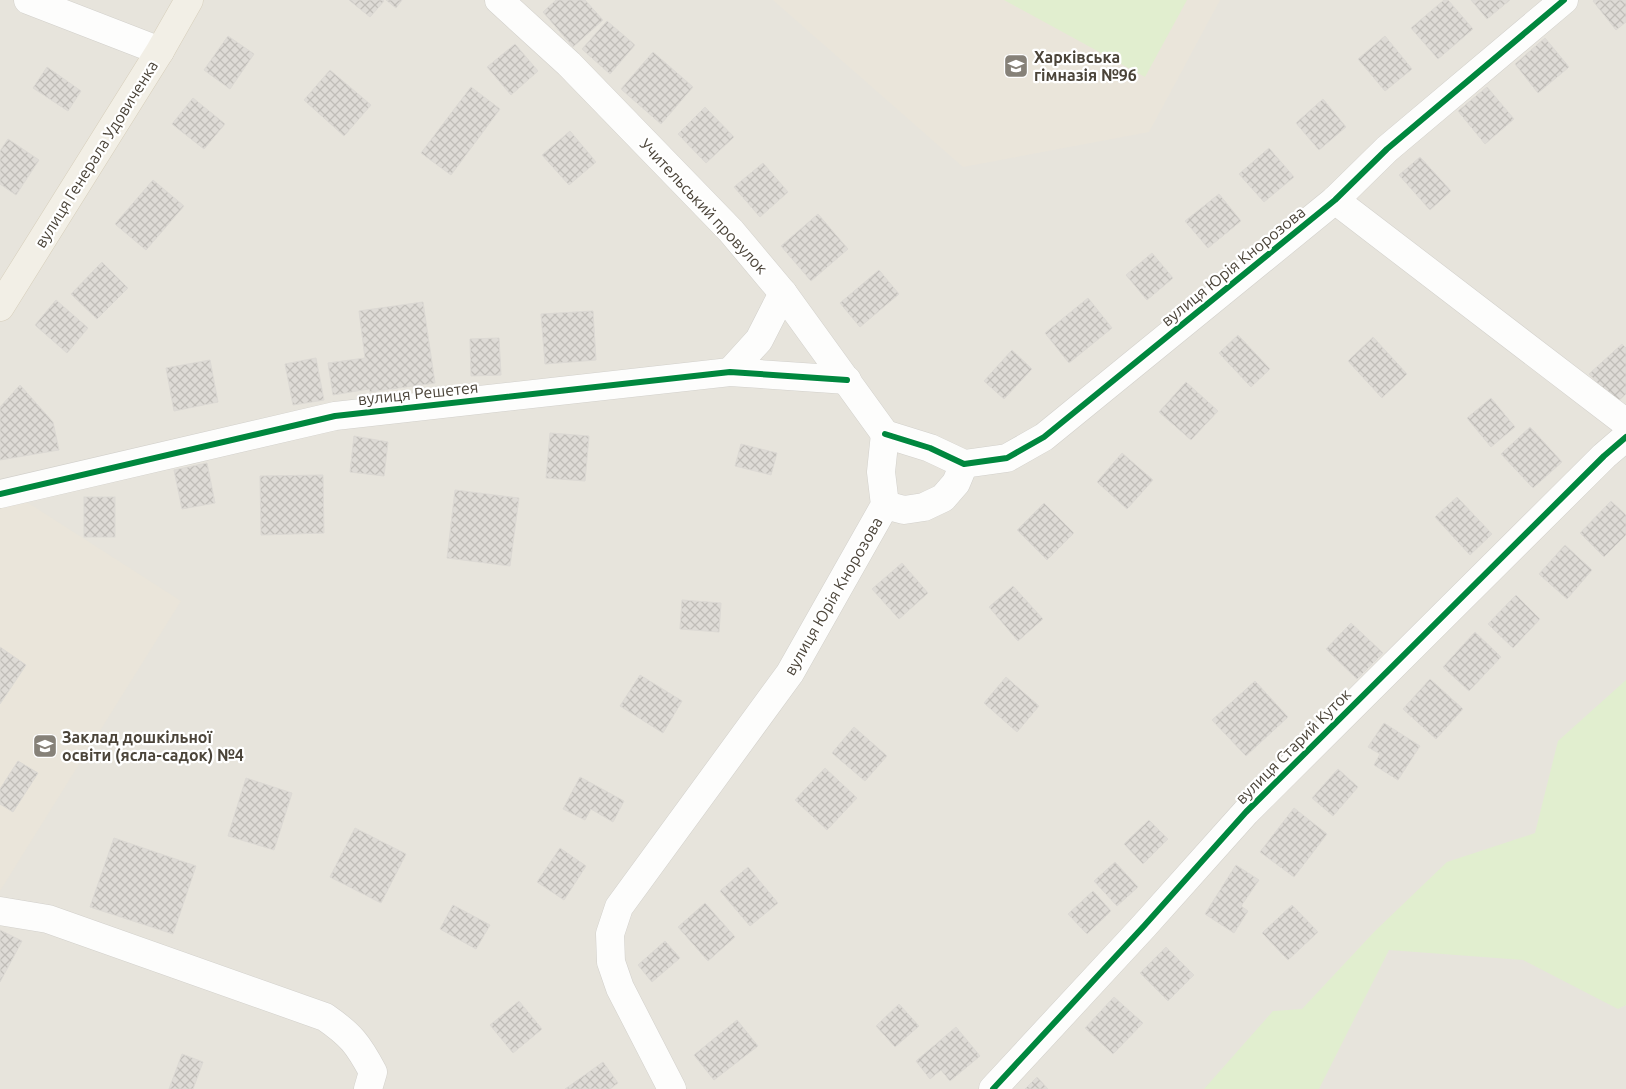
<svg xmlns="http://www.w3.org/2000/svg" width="1626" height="1089" viewBox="0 0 1626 1089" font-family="Ubuntu,sans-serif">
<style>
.residential{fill:#e7e4dc}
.education{fill:#eae5da}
.green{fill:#e1eecf}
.building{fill:url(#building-cross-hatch);stroke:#dcd9d4}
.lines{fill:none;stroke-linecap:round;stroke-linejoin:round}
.minor-casing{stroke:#d2d0cb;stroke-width:29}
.major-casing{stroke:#d6cebb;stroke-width:29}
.minor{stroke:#fdfdfc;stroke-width:28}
.major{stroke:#f2efe6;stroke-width:28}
.cycleway-casing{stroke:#fff;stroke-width:9}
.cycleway{stroke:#00873e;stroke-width:6}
.labels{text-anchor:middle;stroke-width:4.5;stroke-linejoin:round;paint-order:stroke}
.poi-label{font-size:16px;font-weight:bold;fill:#4b4439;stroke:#fff;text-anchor:start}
.street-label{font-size:16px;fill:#4b4439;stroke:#fff}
</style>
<defs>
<pattern id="building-cross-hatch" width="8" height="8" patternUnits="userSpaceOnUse" patternTransform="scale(1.25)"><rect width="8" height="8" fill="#dedbd6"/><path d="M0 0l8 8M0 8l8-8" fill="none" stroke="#c0bdb8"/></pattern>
</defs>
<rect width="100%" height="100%" fill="#f4f2ee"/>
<rect class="residential" x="0" y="0" width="1626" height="1089"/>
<g class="education">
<polygon points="773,0 1220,0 1149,132 963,167"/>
<polygon points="19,497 181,601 0,891 0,503"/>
</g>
<g class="green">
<polygon points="1004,0 1187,0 1145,77"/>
<polygon points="1626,680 1626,1005 1618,1009 1523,960 1389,950 1319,1089 1204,1089 1273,1011 1302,1009 1375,931 1447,862 1535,833 1558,741"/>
</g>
<g class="building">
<polygon points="349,0 382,0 384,1 370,17"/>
<polygon points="386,0 402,0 396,8"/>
<polygon points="556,0 585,0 603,20 573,47 543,12"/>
<polygon points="1444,0 1448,0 1473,29 1438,59 1411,28"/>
<polygon points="1471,0 1510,0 1487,19"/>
<polygon points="1594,0 1626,0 1626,22 1616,30 1593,1"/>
<polygon points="607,21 635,45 610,74 582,49"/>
<polygon points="228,36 254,54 230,89 204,70"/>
<polygon points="1385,36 1412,69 1385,91 1358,59"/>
<polygon points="1545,38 1569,67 1538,93 1515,64"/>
<polygon points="515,44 538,71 511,95 487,67"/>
<polygon points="653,52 693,87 661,124 621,89"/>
<polygon points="47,67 81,91 68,111 33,88"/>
<polygon points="330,70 371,105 344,136 304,100"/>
<polygon points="471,87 500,109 451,175 421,153"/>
<polygon points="1487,87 1514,119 1485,144 1458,111"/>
<polygon points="193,98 225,124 204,149 172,124"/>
<polygon points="1323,99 1346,127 1319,150 1296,123"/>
<polygon points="705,107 734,137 706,163 678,134"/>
<polygon points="570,131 596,162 569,185 542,155"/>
<polygon points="8,139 39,160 16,195 0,184 0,151"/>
<polygon points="1269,148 1294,177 1264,202 1239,174"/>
<polygon points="1420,157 1451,191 1430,210 1399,175"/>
<polygon points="763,163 788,192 760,217 734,187"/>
<polygon points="153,180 184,206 146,250 115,224"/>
<polygon points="1219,194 1241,221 1208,248 1185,221"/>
<polygon points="818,214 848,249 811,281 781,246"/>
<polygon points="1152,253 1173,278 1147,300 1126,275"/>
<polygon points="102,262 128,288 97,319 71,294"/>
<polygon points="879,270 899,294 860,327 840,303"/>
<polygon points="1088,298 1112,328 1069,363 1045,333"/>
<polygon points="56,300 88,328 67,353 35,325"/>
<polygon points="423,302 435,383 370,392 369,389 333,395 328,363 365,358 359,311"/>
<polygon points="593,311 596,360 545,364 541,314"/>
<polygon points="1238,335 1270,369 1251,387 1219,353"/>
<polygon points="1373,337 1407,374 1382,398 1348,361"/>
<polygon points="499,338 501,375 471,376 470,339"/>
<polygon points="1622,344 1626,348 1626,394 1616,403 1589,374"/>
<polygon points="1012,350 1032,369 1004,399 984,381"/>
<polygon points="316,358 324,400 293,405 285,364"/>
<polygon points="210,360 218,402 174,411 166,368"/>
<polygon points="1186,382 1218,411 1191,440 1159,412"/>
<polygon points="20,385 53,422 59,450 0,460 0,407"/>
<polygon points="1491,398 1515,427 1491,447 1467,418"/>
<polygon points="1530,427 1562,462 1533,488 1501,454"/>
<polygon points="550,433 589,436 585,481 546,478"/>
<polygon points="354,436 388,442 384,476 350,472"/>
<polygon points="741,444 777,453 771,475 735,466"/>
<polygon points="1122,453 1153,480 1127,509 1097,482"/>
<polygon points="207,463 215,503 182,509 174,470"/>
<polygon points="323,475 324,533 261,535 260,476"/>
<polygon points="455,490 519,498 510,566 447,558"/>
<rect x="84" y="497" width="31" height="40"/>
<polygon points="1457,497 1492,534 1470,555 1435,517"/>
<polygon points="1611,501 1626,515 1626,535 1604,557 1580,533"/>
<polygon points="1044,503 1074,533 1047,560 1017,530"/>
<polygon points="1565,545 1592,570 1567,599 1539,574"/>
<polygon points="902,563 928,593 899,619 872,589"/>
<polygon points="1013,586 1043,619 1018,641 989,607"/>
<polygon points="1516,595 1540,619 1513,648 1488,624"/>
<polygon points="682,600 721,603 719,632 680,629"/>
<polygon points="1351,623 1383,653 1357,679 1326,649"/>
<polygon points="1475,632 1501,657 1469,691 1443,667"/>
<polygon points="0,647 26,665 0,704"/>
<polygon points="640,675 682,701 663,733 620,706"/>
<polygon points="1006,677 1039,706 1017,732 984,703"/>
<polygon points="1430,679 1463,709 1436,739 1403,709"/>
<polygon points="1255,681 1288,717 1246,756 1212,720"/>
<polygon points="1384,723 1420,746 1398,780 1374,765 1380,754 1368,747"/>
<polygon points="854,727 887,756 865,781 832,753"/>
<polygon points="18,761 38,773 13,812 0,804 0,789"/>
<polygon points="825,768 857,798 827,830 795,800"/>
<polygon points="1338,769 1358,787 1333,816 1312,798"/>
<polygon points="580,777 624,801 613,822 591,809 585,820 563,809"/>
<polygon points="246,778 292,793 274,850 228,836"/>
<polygon points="1294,808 1327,834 1294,877 1260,852"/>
<polygon points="1149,820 1168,839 1143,864 1124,844"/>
<polygon points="355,828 406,854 381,903 330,877"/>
<polygon points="114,838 196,866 173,934 90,907"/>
<polygon points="560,848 586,866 564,900 537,882"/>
<polygon points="1115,862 1138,887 1117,906 1094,881"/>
<polygon points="1236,865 1259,880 1241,906 1248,911 1234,933 1205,914"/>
<polygon points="748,867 778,903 750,926 720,891"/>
<polygon points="1093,891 1111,911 1087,934 1068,914"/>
<polygon points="705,903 735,937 708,961 678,927"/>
<polygon points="453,905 490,925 476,949 440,929"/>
<polygon points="1292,905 1318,932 1288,960 1262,933"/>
<polygon points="0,930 22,941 0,982"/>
<polygon points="665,941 680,958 652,982 638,965"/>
<polygon points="1166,947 1194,975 1168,1001 1140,973"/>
<polygon points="1114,997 1143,1023 1113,1054 1085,1028"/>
<polygon points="519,1001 542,1029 513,1053 490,1025"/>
<polygon points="899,1004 919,1026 895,1047 876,1026"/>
<polygon points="737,1020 758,1046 714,1080 694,1055"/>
<polygon points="956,1027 980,1056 950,1081 941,1070 930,1079 916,1061"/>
<polygon points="182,1054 203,1062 193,1089 169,1089"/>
<polygon points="603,1062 618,1083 610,1089 565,1089"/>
<polygon points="1037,1077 1048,1089 1025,1089"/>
</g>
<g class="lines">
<defs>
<g id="minor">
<polyline points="28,0 160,51"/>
<polyline points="499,0 569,64 731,231 783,293 885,434"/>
<polyline points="1335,200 1626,423"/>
<polyline points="730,372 759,340 783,293"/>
<polyline points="885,434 930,448 964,464 1007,458 1044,437 1335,200 1387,149 1564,0"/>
<polyline points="0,494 335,416 730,372 847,380"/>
<polyline points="885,505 904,510 924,507 943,498 956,483 964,464"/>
<path d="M0,911L48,919L325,1017C351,1035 358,1044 373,1072L368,1089"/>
<polyline points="672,1089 620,988 611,962 610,934 619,907 790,673 885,505 881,472 885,434"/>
<polyline points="993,1089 1144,926 1246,812 1604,456 1626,437"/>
</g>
<polyline id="major" points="0,307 160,51 189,0"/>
</defs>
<use href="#minor" class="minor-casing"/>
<use href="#major" class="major-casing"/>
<use href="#minor" class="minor"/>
<use href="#major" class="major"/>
<defs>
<g id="cycleway">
<polyline points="885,434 930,448 964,464 1007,458 1044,437 1335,200 1387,149 1564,0"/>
<polyline points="0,494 335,416 730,372 847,380"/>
<polyline points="993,1089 1144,926 1246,812 1604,456 1626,437"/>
</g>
</defs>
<use href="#cycleway" class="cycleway-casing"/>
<use href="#cycleway" class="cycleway"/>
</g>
<defs>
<symbol id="school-square" viewBox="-11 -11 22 22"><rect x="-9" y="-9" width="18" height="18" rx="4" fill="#868178" stroke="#fff"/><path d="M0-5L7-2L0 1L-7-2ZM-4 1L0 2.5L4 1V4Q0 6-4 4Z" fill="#fff"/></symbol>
</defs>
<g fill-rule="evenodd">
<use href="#school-square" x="1002" y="52" width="28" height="28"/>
<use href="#school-square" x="31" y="732" width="28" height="28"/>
</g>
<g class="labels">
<g class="poi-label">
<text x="1034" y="63">Харківська<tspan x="1034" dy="18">гімназія №96</tspan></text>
<text x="62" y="743">Заклад дошкільної<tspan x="62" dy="18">освіти (ясла-садок) №4</tspan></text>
</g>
<g class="street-label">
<text transform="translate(96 154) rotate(-58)" y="6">вулиця Генерала Удовиченка</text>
<text transform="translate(704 206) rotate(47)" y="6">Учительський провулок</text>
<text transform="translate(1233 266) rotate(-39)" y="6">вулиця Юрія Кнорозова</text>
<text transform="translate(418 393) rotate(-6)" y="6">вулиця Решетея</text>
<text transform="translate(833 596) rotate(-60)" y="6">вулиця Юрія Кнорозова</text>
<text transform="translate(1293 746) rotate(-45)" y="6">вулиця Старий Куток</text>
</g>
</g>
</svg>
